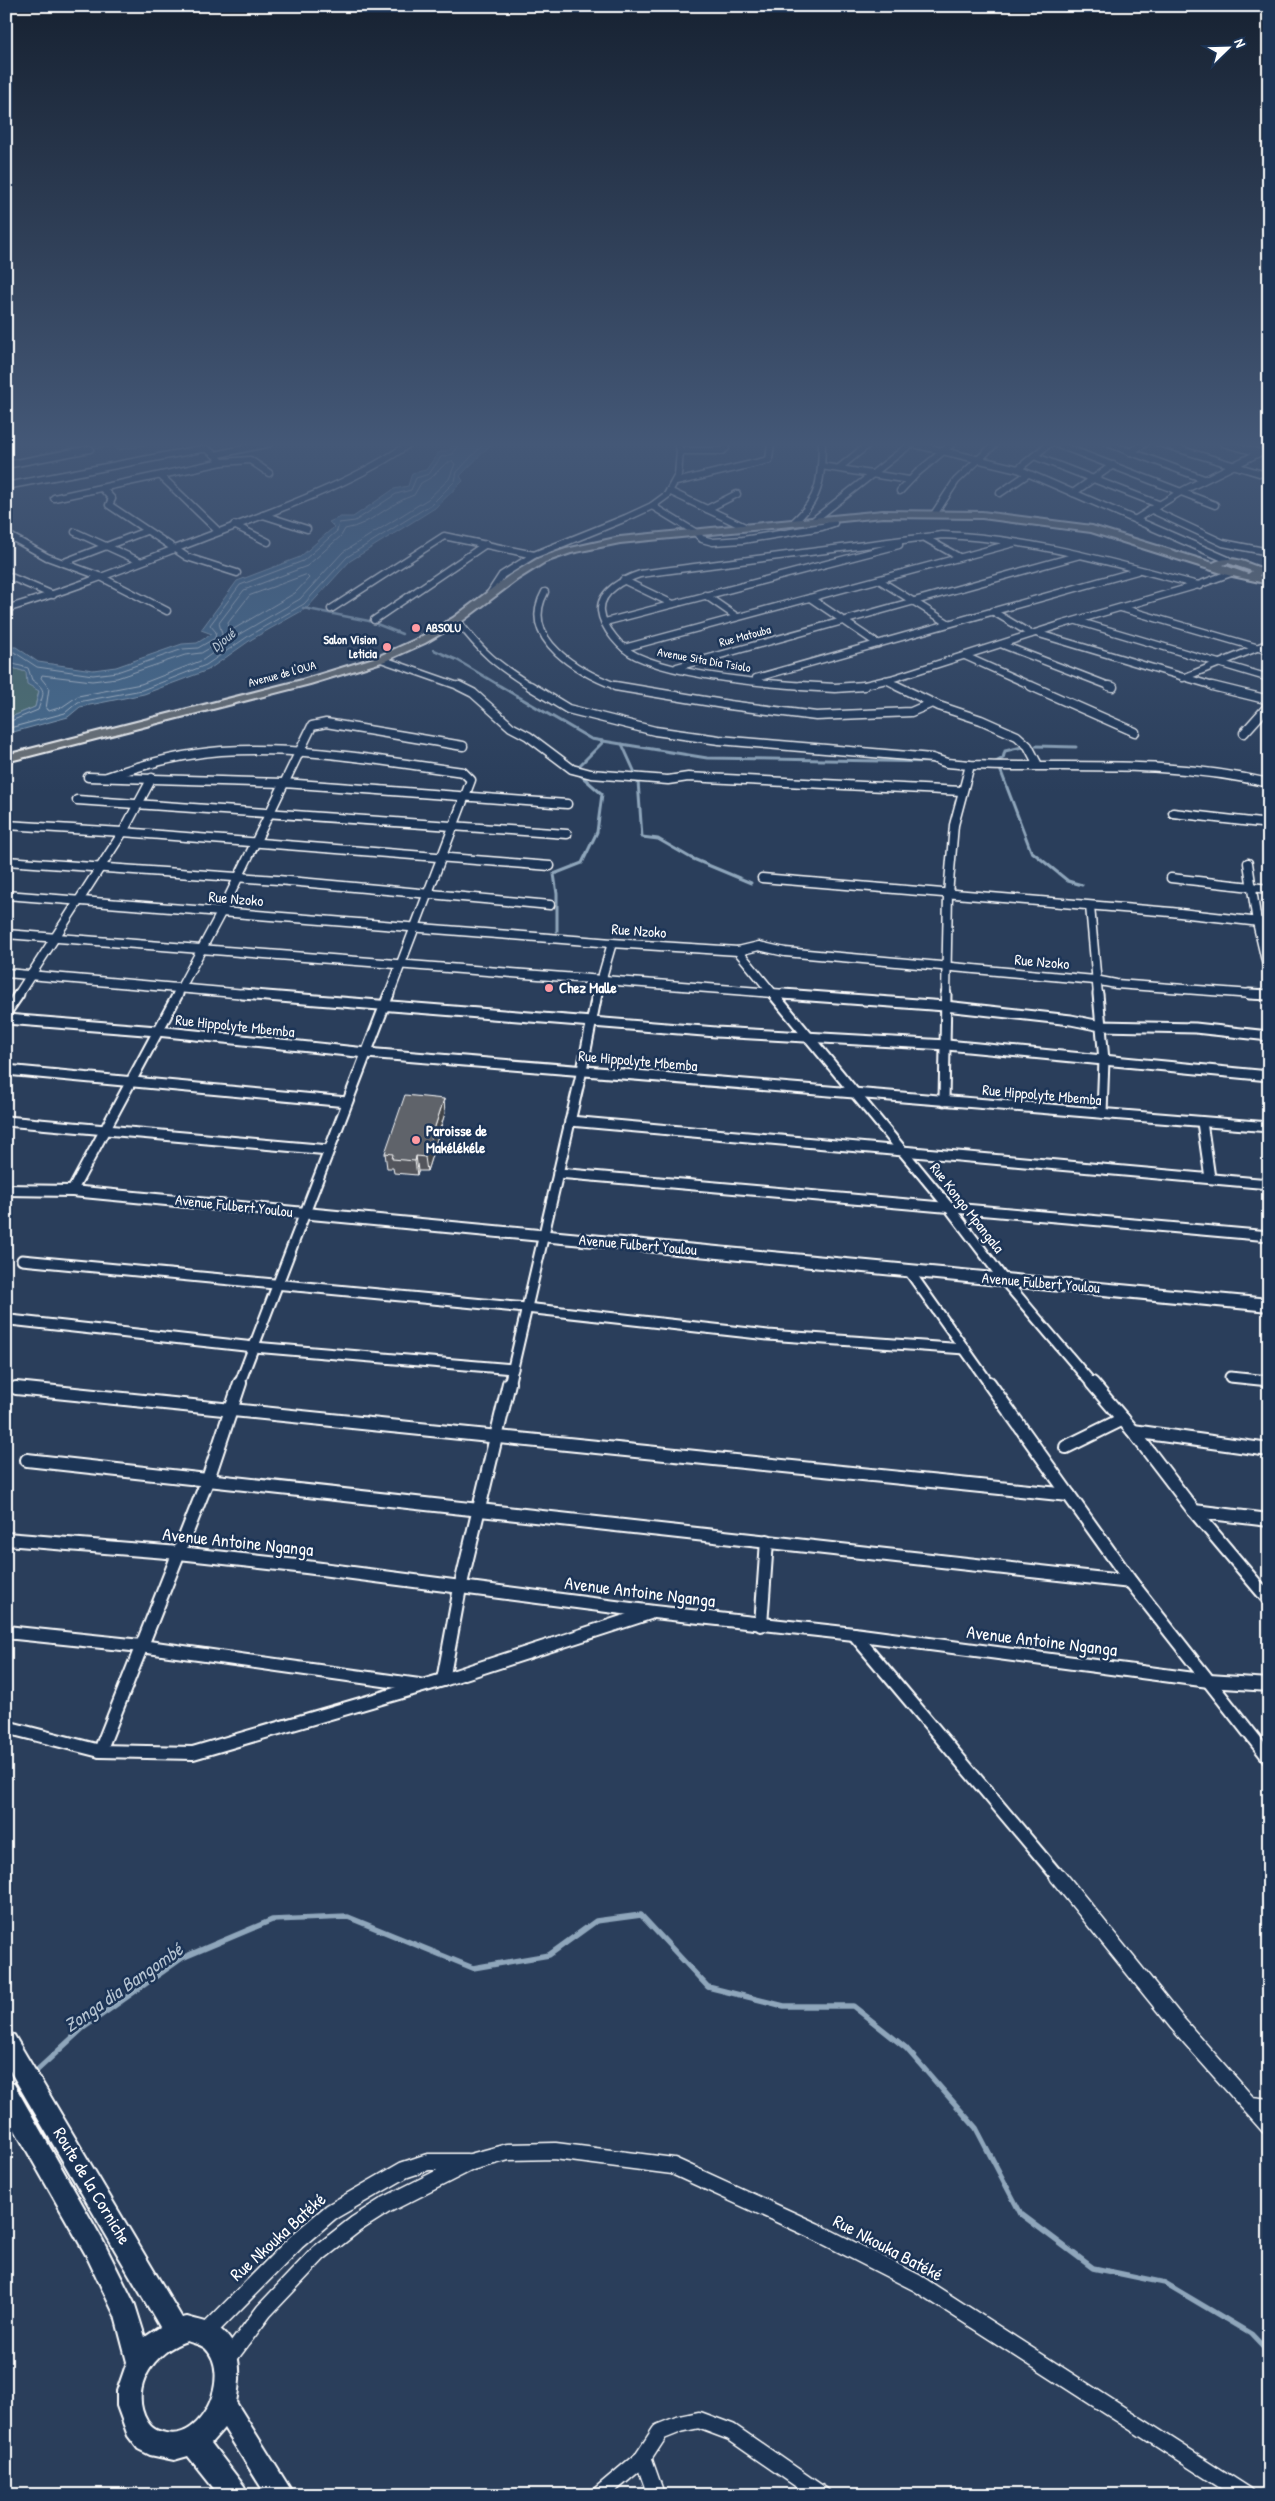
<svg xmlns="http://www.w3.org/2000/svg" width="1275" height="2501" viewBox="0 0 1275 2501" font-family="'Patrick Hand',sans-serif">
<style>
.green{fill:#4e6f70;stroke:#a6b7b8}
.water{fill:#456a8d;stroke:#8fa6bb}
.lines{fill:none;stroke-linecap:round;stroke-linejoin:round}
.shore{stroke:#b5c3d1;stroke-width:1}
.stream-far2{stroke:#8fa6bb;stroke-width:2.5}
.stream-far1{stroke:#8fa6bb;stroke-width:3}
.stream{stroke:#8fa6bb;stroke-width:5.5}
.minor-far4-casing{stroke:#fff;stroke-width:9}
.minor-far3-casing{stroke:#fff;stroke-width:11}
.minor-far2-casing{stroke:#fff;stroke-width:13}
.minor-far1-casing{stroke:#fff;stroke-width:16}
.minor-casing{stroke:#fff;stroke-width:19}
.secondary-casing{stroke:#fff;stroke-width:4}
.primary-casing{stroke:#fff;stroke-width:4}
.minor-far4{stroke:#1d3557;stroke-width:6}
.minor-far3{stroke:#1d3557;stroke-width:8}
.minor-far2{stroke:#1d3557;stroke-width:9}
.minor-far1{stroke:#1d3557;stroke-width:12}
.minor{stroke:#1d3557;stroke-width:16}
.secondary{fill:#1d3557;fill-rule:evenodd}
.primary{fill:#6a7074;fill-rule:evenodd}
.wall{fill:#52555b;stroke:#fff}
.shaded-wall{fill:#42454a;stroke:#fff}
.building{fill:#5f636a;stroke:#fff}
.poi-dot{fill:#ff9aa2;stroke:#1d3557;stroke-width:2}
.labels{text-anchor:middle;stroke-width:5;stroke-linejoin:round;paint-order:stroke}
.far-poi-label{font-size:12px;font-weight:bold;fill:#fff;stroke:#1d3557;text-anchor:start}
.far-street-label{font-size:12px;fill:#fff;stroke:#1d3557}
.far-water-label{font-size:14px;font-style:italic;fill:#b5c3d1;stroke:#1d3557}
.street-label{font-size:15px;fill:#fff;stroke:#1d3557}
.poi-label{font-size:15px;font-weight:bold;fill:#fff;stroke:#1d3557;text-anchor:start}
.near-street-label{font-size:18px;fill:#fff;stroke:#1d3557}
.near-water-label{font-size:19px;font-style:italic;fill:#b5c3d1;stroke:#1d3557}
</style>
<rect width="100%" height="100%" fill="#2a3e5b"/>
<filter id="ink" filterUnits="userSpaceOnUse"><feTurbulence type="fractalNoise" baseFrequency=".02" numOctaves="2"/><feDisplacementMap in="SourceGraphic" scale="10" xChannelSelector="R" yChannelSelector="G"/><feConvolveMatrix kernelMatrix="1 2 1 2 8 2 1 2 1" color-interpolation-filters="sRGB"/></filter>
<g filter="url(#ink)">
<g class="green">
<polygon points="67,443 145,443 147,445 118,450 115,446 72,451"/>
<polygon points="6,666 26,672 39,690 35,707 6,719"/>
</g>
<polygon class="water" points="454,443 492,443 460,476 463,481 435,508 350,561 307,608 252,639 208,670 144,694 80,707 68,717 6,734 6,719 35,707 39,691 27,684 26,672 6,666 6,647 16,647 38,662 93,670 116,667 182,644 197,643 212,634 201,630 237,581 300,557 334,527 329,522 340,517 353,517 394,489 408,486 412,473 426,470 438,453 449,450"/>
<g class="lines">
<g class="shore">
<path d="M452,461L455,464L449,479L428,499L343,552L300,599L219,646L222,634L219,623L244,590L307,566L341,536L345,529C371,525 389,503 414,495L421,483L432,477L444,465Z"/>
<polygon points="306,575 309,578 295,593 232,630 229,629 228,623 249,596"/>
<polygon points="214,646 217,647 217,650 203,660 141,684 78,696 62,707 49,711 46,709 49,688 41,678 42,675 92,681 117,678 185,655 201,653"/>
<polyline points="6,652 14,652 37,667 93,675 117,672 183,649 198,648 215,638 216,632 210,625 240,585 303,561 337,531 339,523 355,521 396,494 411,490 416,478 429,474 441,457 453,454 458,443"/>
<path d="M6,662L28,668L32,680C48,690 43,694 38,710L6,723"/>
<polyline points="6,729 65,713 78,702 142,690 206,665 250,635 304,604 347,557 432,504 455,481 457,472 484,443"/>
</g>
<g class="stream-far2">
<polyline points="303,608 369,621 402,634"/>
<polyline points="434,650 457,660 502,687"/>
</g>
<g class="stream-far1">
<polyline points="500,686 591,739 707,758 935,762"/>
<polyline points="622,744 636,775"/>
<polyline points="1036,746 1076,747"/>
<polyline points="992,764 1003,758 1005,751 1022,747"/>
<polyline points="577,768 604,741"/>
<polyline points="1000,769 1031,851 1068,881 1082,885"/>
<polyline points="638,781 642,837 658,839 691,858 751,883"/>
<polyline points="557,931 557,894 554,874 582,863 597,832 602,794 578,773"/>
</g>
<polyline class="stream" points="33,2074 83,2028 182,1958 272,1920 348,1917 473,1968 549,1955 596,1921 641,1915 708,1987 784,2006 853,2006 906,2048 976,2128 1021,2214 1093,2268 1165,2283 1251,2334 1269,2353"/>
<defs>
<g id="minor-far4">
<polyline points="909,443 1018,469 1228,560"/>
<polyline points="1054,443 1215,505"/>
<polyline points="1107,443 1204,479"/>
<polyline points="1159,443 1269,476"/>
<polyline points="1223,443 1260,453"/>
<polyline points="680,451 722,451 726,448 725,443"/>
<polyline points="1130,452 1146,443"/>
<polyline points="1034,456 1158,504"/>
<polyline points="222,462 250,460 269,473"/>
<polyline points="6,465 90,449"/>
<polyline points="821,466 909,480"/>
<polyline points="839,468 870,443"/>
<polyline points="1018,469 1050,443"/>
<polyline points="161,476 218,531"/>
<polyline points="676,482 769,460 771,443"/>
<polyline points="6,486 201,449 207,449 215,455"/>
<polyline points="102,488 112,499 109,505 187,557 237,573"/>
<polyline points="900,491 917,473 953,443"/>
<polyline points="671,492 745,527"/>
<polyline points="1000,493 1028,474"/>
<polyline points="1073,493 1113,465"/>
<polyline points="54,498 222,462 215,455 270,443"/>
<polyline points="652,506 695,532 702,539 713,542 743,540 822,527 834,523 832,519"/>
<polyline points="707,509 737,494"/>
<polyline points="1150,509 1223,543 1269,552"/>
<polyline points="935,513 956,481 996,443"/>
<polyline points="263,515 307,529"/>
<polyline points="1136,519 1184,490 1269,448"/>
<polyline points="814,520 912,443"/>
<path d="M794,522C822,497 821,478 822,443"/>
<polyline points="234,525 268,542"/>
<polyline points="75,532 139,561"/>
<polyline points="6,534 47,557 99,576 167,611"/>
<polyline points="925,538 959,557"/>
<polyline points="62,563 146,531"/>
<polyline points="1266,573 1269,567"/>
<polyline points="6,575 53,595"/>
<polyline points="623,580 673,604"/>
<polyline points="879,580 948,623"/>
<polyline points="1198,585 1200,586"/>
<polyline points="1198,585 1231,573"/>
<path d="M545,592C518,640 581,673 618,687"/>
<polyline points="489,595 502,575 534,555 626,518 652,506 667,495 678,475 680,451 678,443"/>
<polyline points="705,595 737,617"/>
<polyline points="810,598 878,644"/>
<polyline points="1121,608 1269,651"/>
<path d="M6,609C77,588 145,560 214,534C276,510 357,482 410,443"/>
<polyline points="331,609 444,536 534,555"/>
<polyline points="992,611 1031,634"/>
<polyline points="374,620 486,544"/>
<path d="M457,620C482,653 497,665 532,687"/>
<polyline points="1077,621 1269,678"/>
<polyline points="605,622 899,545"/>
<polyline points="1036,633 1217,687"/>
<polyline points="1003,645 1112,687"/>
<polyline points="624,648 1014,543"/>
<polyline points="965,656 1034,687"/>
<polyline points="381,659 461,687"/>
<polyline points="677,667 1080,555"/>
<polyline points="756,678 1137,571"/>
<polyline points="1183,678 1269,643"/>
<polyline points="886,680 900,687"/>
<path d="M820,687C769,684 681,677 636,656C621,649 603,628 601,611C599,591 625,579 640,574L942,535C1030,538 1113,563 1198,585"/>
<polyline points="856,687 891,679 1060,625 1198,585"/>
</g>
<g id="minor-far3">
<polyline points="459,686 473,693 511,727 528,736 572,769 591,774 668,780 688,777 962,791"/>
<path d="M530,686L568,709L655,731L719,740L932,758L947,763L970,765C1072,769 1168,759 1269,783"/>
<polyline points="615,686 729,705 816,716 911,712 932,703"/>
<polyline points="801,686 835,688 864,686"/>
<polyline points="897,686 939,706 981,720 1017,736 1028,746 1038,765"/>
<polyline points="1031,686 1135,732"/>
<polyline points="1109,686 1113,687"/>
<polyline points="1212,686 1269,700"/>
<polyline points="1244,733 1269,705"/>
<polyline points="88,777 284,783 567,804"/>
<path d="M107,777C144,764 182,754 221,751C302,746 383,761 463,772L471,780L389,995"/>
<polyline points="77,800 567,834"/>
<polyline points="1173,813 1269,824"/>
<polyline points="6,825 123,832 550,866"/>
<polyline points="6,861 278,880 550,905"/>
<polyline points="1248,863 1257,922 1269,974"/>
<polyline points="762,878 1171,912 1269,923"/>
<polyline points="1171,878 1269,889"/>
<polyline points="6,895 612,943 738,951 759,946 785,952 1095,980 1116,984 1266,995"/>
<polyline points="1090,906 1098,995"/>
<polyline points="6,934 799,995"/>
<polyline points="738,951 774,995"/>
<polyline points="6,973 257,995"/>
<polyline points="18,995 123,832 152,778"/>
<polyline points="177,995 222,911 312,726 326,723 463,746"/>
<polyline points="597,995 612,943"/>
<polyline points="946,995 948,894 954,825 970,765"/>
</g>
<g id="minor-far2">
<polyline points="242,994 716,1032 947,1045 1269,1076"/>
<polyline points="773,994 948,1206 1004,1280 1093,1385"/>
<polyline points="783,994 945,1006 1071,1020 1101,1026 1195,1028 1269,1036"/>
<polyline points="1098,994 1104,1060 1102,1113"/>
<polyline points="1249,994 1269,995"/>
<polyline points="6,1013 19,994"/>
<polyline points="6,1019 157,1031 366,1053 1269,1127"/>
<polyline points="6,1070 347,1102"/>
<polyline points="944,1101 946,994"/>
<polyline points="6,1121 329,1150"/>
<polyline points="570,1121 1269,1184"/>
<polyline points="1202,1122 1210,1178"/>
<polyline points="558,1173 1269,1236"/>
<polyline points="72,1191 178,994"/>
<polyline points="22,1260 526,1308 768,1335 965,1349"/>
<polyline points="909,1271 990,1385"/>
<polyline points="10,1320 254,1347 513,1369"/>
<polyline points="1230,1377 1269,1381"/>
<polyline points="239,1385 389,994"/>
<polyline points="509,1385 582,1070 597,994"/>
</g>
<g id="minor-far1">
<polyline points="989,1383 1131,1582 1269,1758"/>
<polyline points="1092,1383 1133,1431 1194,1511 1269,1600"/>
<polyline points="16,1388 1069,1495"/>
<polyline points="1133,1431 1269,1450"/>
<polyline points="1066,1447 1123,1419"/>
<polyline points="27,1460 1131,1582"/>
<polyline points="1194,1511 1269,1520"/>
<polyline points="6,1539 179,1553 306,1567 654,1612 854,1634 1209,1681 1269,1685"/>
<polyline points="761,1625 767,1541"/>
<polyline points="6,1632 141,1646 419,1685"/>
<polyline points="854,1634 1059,1878"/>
<polyline points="443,1680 460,1588 509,1383"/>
<polyline points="6,1727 100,1751 193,1753 443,1680 650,1613"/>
<polyline points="100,1751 208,1479 240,1383"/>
</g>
<g id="minor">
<polyline points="1058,1876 1177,2023 1269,2127"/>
<polyline points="1251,2105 1269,2107"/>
<polyline points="206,2333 296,2242 331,2212 404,2170 428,2162 467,2162"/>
<polyline points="228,2359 264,2311 319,2253 356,2224 386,2205 471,2162 508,2152 555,2151 673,2166 815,2231 917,2283 1246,2495"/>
<polyline points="643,2458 656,2495"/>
<polyline points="599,2495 643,2458 660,2432 680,2424 699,2420 731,2432 822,2495"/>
</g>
<g id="secondary">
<polygon points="6,1185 72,1186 1269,1299 1269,1311 72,1196 6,1195"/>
<path d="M6,2032L14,2035L182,2318L187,2317C197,2320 212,2322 220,2329C243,2347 241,2377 236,2402L294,2495H266L224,2428L211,2443L244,2486L248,2495H219L188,2456L174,2460L150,2455L138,2449L128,2436L117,2406V2391L127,2362L115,2316L86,2255L6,2114V2081L14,2084L102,2239L135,2305L145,2337L160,2327L6,2064ZM187,2341C192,2343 200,2344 205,2348C232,2373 203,2442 166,2433C157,2431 152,2429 147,2421C128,2389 155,2350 187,2341Z"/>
</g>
<path id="primary" d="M883,511L982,512L1092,526L1213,563C1230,554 1244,562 1261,568L1263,570L1259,576L1269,578V584L1228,575L1091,532L982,518L883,517L620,543L571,553L545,562L518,579L461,622L425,643L385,661L310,684L6,762V755L302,680L377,657L417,639L453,618L510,575L539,558L566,549L620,537ZM1228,563L1252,571L1248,574L1223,565Z"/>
</defs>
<use href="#minor-far4" class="minor-far4-casing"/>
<use href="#minor-far3" class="minor-far3-casing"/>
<use href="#minor-far2" class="minor-far2-casing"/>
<use href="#minor-far1" class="minor-far1-casing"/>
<use href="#minor" class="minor-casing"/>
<use href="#secondary" class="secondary-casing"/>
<use href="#primary" class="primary-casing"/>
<use href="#minor-far4" class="minor-far4"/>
<use href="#minor-far3" class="minor-far3"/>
<use href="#minor-far2" class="minor-far2"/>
<use href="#minor-far1" class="minor-far1"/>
<use href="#minor" class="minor"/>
<use href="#secondary" class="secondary"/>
<use href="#primary" class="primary"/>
</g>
<polygon class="wall" points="445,1113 427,1171 418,1171 417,1175 394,1173 393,1168 387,1168 385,1153"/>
<g class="shaded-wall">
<polygon points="444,1099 445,1113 427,1171 425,1157"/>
<polygon points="416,1156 418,1171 417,1175 415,1161"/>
</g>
<polygon class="building" points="405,1095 444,1099 425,1157 416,1156 415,1161 392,1159 393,1154 385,1153"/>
</g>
<linearGradient id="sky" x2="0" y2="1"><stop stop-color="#172232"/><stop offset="0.56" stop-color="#445877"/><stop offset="1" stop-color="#445877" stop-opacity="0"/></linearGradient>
<rect width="1275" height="793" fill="url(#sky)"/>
<g class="poi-dot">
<circle cx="416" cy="628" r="5"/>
<circle cx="387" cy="647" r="5"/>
<circle cx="549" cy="988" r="5"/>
<circle cx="416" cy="1140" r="5"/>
</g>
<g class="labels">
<g class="far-poi-label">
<text x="426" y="632">ABSOLU</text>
<text x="377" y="644" text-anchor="end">Salon Vision<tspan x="377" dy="14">Leticia</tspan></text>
</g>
<g class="far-street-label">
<text transform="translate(745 636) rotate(-15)" y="4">Rue Matouba</text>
<text transform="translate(704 660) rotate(10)" y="4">Avenue Sita Dia Tsiolo</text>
<text transform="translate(282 674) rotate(-15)" y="4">Avenue de l'OUA</text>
</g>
<g class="far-water-label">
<text transform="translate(223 640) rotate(-40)" y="5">Djoué</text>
</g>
<g class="street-label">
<text transform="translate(236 899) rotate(5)" y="5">Rue Nzoko</text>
<text transform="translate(639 931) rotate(4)" y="5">Rue Nzoko</text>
<text transform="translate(1042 962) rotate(5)" y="5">Rue Nzoko</text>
<text transform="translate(235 1026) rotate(6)" y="5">Rue Hippolyte Mbemba</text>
<text transform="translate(638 1061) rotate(5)" y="5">Rue Hippolyte Mbemba</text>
<text transform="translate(1042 1095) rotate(5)" y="5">Rue Hippolyte Mbemba</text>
<text transform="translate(234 1206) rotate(6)" y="5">Avenue Fulbert Youlou</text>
<text transform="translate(967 1208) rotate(52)" y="5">Rue Kongo Mpangala</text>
<text transform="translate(638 1245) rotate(5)" y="5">Avenue Fulbert Youlou</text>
<text transform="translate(1041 1283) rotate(5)" y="5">Avenue Fulbert Youlou</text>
</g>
<g class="poi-label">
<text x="559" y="993">Chez Malle</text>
<text x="426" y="1136">Paroisse de<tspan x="426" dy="17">Makélékéle</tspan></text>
</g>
<g class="near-street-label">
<text transform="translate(238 1542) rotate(6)" y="6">Avenue Antoine Nganga</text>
<text transform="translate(640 1592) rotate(7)" y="6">Avenue Antoine Nganga</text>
<text transform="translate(1042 1641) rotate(7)" y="6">Avenue Antoine Nganga</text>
<text transform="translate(92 2186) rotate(59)" y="6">Route de la Corniche</text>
<text transform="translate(278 2237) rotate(-42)" y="6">Rue Nkouka Batéké</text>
<text transform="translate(888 2248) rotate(28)" y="6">Rue Nkouka Batéké</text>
</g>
<g class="near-water-label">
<text transform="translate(123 1987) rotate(-35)" y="7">Zonga dia Bangombé</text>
</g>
</g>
<rect width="1275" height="2501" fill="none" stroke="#1d3557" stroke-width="25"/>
<rect x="12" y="12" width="1250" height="2476" fill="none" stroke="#fff" stroke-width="2" filter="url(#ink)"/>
<g transform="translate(1228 48) rotate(67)" stroke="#1d3557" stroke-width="4" paint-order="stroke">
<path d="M0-4L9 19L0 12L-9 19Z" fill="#ffffff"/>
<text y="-8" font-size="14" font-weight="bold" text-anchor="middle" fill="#ffffff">N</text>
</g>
</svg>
